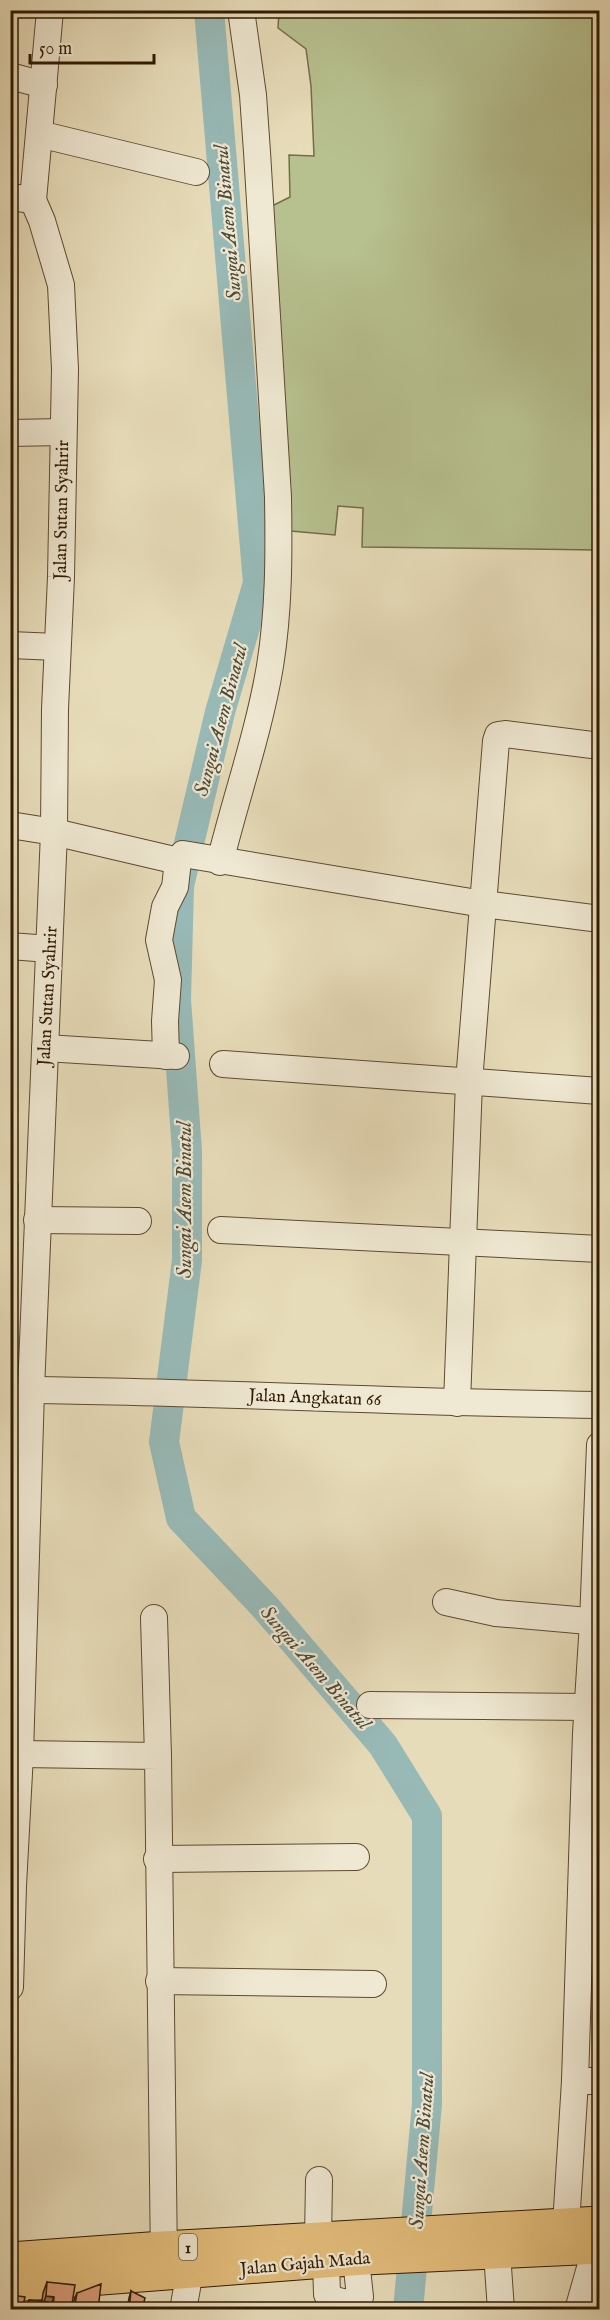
<svg xmlns="http://www.w3.org/2000/svg" width="610" height="2320" viewBox="0 0 610 2320" font-family="'IM FELL English',serif">
<style>
.green{fill:#b7c08f;stroke:#746d48;stroke-width:1.5}
.lines{fill:none;stroke-linecap:round;stroke-linejoin:round}
.river{stroke:#98bab7;stroke-width:30}
.minor-casing{stroke:#5e4a30;stroke-width:28}
.highway-casing{stroke:#301a02;stroke-width:35}
.minor{stroke:#efe8d2;stroke-width:26}
.highway{stroke:#e4be7c;stroke-width:33}
.wall{fill:#bc896b;stroke:#301a02;stroke-width:1.5}
.shaded-wall{fill:#996f57;stroke:#301a02;stroke-width:1.5}
.building{fill:#db9f7c;stroke:#301a02;stroke-width:1.5}
.labels{text-anchor:middle;stroke-width:4.5;stroke-linejoin:round;paint-order:stroke}
.shield{fill:#efe8d2;stroke:#695840;stroke-width:1.5}
.shield-label{font-size:16px;font-weight:bold;fill:#301a02}
.street-label{font-size:18px;fill:#301a02;stroke:#efe8d2}
.water-label{font-size:20px;font-style:italic;fill:#4f4a38;stroke:#efe8d2}
</style>
<rect width="100%" height="100%" fill="#e7dcb9"/>
<filter id="stains"><feTurbulence type="fractalNoise" baseFrequency=".00333" numOctaves="4"/><feColorMatrix values="0 0 0 0 .2 0 0 0 0 .09 0 0 0 0 .02 0 0 0 .5 -.17"/></filter>
<radialGradient id="worn" r=".72"><stop offset=".6" stop-color="#630" stop-opacity="0"/><stop offset="1" stop-color="#630" stop-opacity=".3"/></radialGradient>
<g class="green">
<polygon points="279,11 599,11 599,550 362,547 363,508 338,506 335,535 291,531 270,207 290,197 289,155 314,156 311,86 306,49 278,28"/>
<polygon points="11,1183 18,1184 11,1534 10,1183"/>
</g>
<g class="lines">
<polyline class="river" points="209,10 258,583 220,712 179,886 176,1000 187,1151 187,1260 164,1442 181,1518 265,1607 383,1745 427,1816 427,2104 408,2310"/>
<defs>
<g id="minor">
<polyline points="10,76 44,85"/>
<polyline points="39,134 196,172"/>
<polyline points="10,197 33,200"/>
<polyline points="10,433 63,432"/>
<polyline points="10,645 57,647"/>
<polyline points="10,825 54,832 178,861 183,854 483,904 600,919"/>
<path d="M220,862C236,797 259,732 270,666C279,610 279,555 278,497L257,152L253,95L241,10"/>
<polyline points="10,946 49,949"/>
<polyline points="45,1048 176,1056"/>
<polyline points="166,1056 165,1021 168,980 159,940 165,907 175,887 178,861"/>
<polyline points="223,1064 600,1091"/>
<polyline points="37,1220 138,1221"/>
<polyline points="221,1230 600,1249"/>
<path d="M31,1390C220,1392 410,1403 600,1405"/>
<polyline points="457,1403 469,1082 496,741 498,735 505,734 600,746"/>
<polyline points="446,1602 496,1613 600,1622"/>
<polyline points="154,1618 158,1756"/>
<polyline points="370,1705 588,1707"/>
<polyline points="20,1754 158,1756 164,2264"/>
<polyline points="157,1859 356,1857"/>
<polyline points="159,1981 373,1984"/>
<polyline points="10,1987 13,1886 20,1754 31,1390 54,832 55,709 61,577 65,369 61,285 42,221 33,200 50,10"/>
<polyline points="575,2081 600,2081"/>
<polyline points="566,2225 575,2081 586,1733 593,1622 600,1445"/>
<polyline points="318,2239 319,2180"/>
<polyline points="497,2253 501,2310"/>
<path d="M326,2262L327,2294C336,2303 349,2305 360,2297L356,2259"/>
<polyline points="183,2310 193,2255"/>
<polyline points="578,2310 596,2247"/>
</g>
<g id="highway">
<polyline points="10,2259 163,2248 600,2223"/>
<polyline points="10,2285 364,2258 600,2247"/>
</g>
</defs>
<use href="#minor" class="minor-casing"/>
<use href="#highway" class="highway-casing"/>
<use href="#minor" class="minor"/>
<use href="#highway" class="highway"/>
</g>
<g class="wall">
<polygon points="47,2282 71,2310 50,2310 50,2307 48,2307 48,2310 25,2310 29,2300 42,2301 43,2293"/>
<polygon points="131,2291 142,2310 127,2310 129,2298"/>
<polygon points="77,2293 98,2310 72,2310 74,2300"/>
</g>
<polygon class="shaded-wall" points="46,2296 54,2297 50,2307 42,2307"/>
<g class="building">
<polygon points="47,2282 75,2285 71,2310 53,2310 54,2297 46,2296"/>
<polygon points="101,2284 98,2310 74,2310 77,2293"/>
<polygon points="131,2291 145,2298 142,2310 129,2310"/>
<polygon points="10,2295 25,2297 22,2310 10,2310"/>
<polygon points="29,2300 48,2302 48,2310 27,2310"/>
</g>
<g class="labels">
<rect class="shield" x="179" y="2234" width="18" height="26" rx="4.5"/>
<g class="shield-label">
<text x="188" y="2253">1</text>
</g>
<g class="street-label">
<text transform="translate(61 510) rotate(-89)" y="6">Jalan Sutan Syahrir</text>
<text transform="translate(47 996) rotate(-87)" y="6">Jalan Sutan Syahrir</text>
<text transform="translate(315 1397) rotate(2)" y="6">Jalan Angkatan 66</text>
<text transform="translate(305 2263) rotate(-5)" y="6">Jalan Gajah Mada</text>
</g>
<g class="water-label">
<text transform="translate(227 223) rotate(-95)" y="7">Sungai Asem Binatul</text>
<text transform="translate(220 720) rotate(-75)" y="7">Sungai Asem Binatul</text>
<text transform="translate(184 1200) rotate(-90)" y="7">Sungai Asem Binatul</text>
<text transform="translate(316 1667) rotate(49)" y="7">Sungai Asem Binatul</text>
<text transform="translate(421 2151) rotate(-86)" y="7">Sungai Asem Binatul</text>
</g>
</g>
<rect width="610" height="2320" fill="none" stroke="#e7dcb9" stroke-width="36"/>
<rect x="12" y="12" width="586" height="2296" fill="none" stroke="#301a02" stroke-width="3"/>
<rect x="18" y="18" width="574" height="2284" fill="none" stroke="#301a02" stroke-width="1.5"/>
<path d="M30 54v9h124v-9" fill="none" stroke="#301a02" stroke-width="3"/>
<text x="39" y="54" font-size="18" fill="#301a02" stroke="#efe8d2" stroke-width="4.5" paint-order="stroke">50 m</text>
<rect width="100%" height="100%" filter="url(#stains)"/>
<rect width="100%" height="100%" fill="url(#worn)"/>
</svg>
